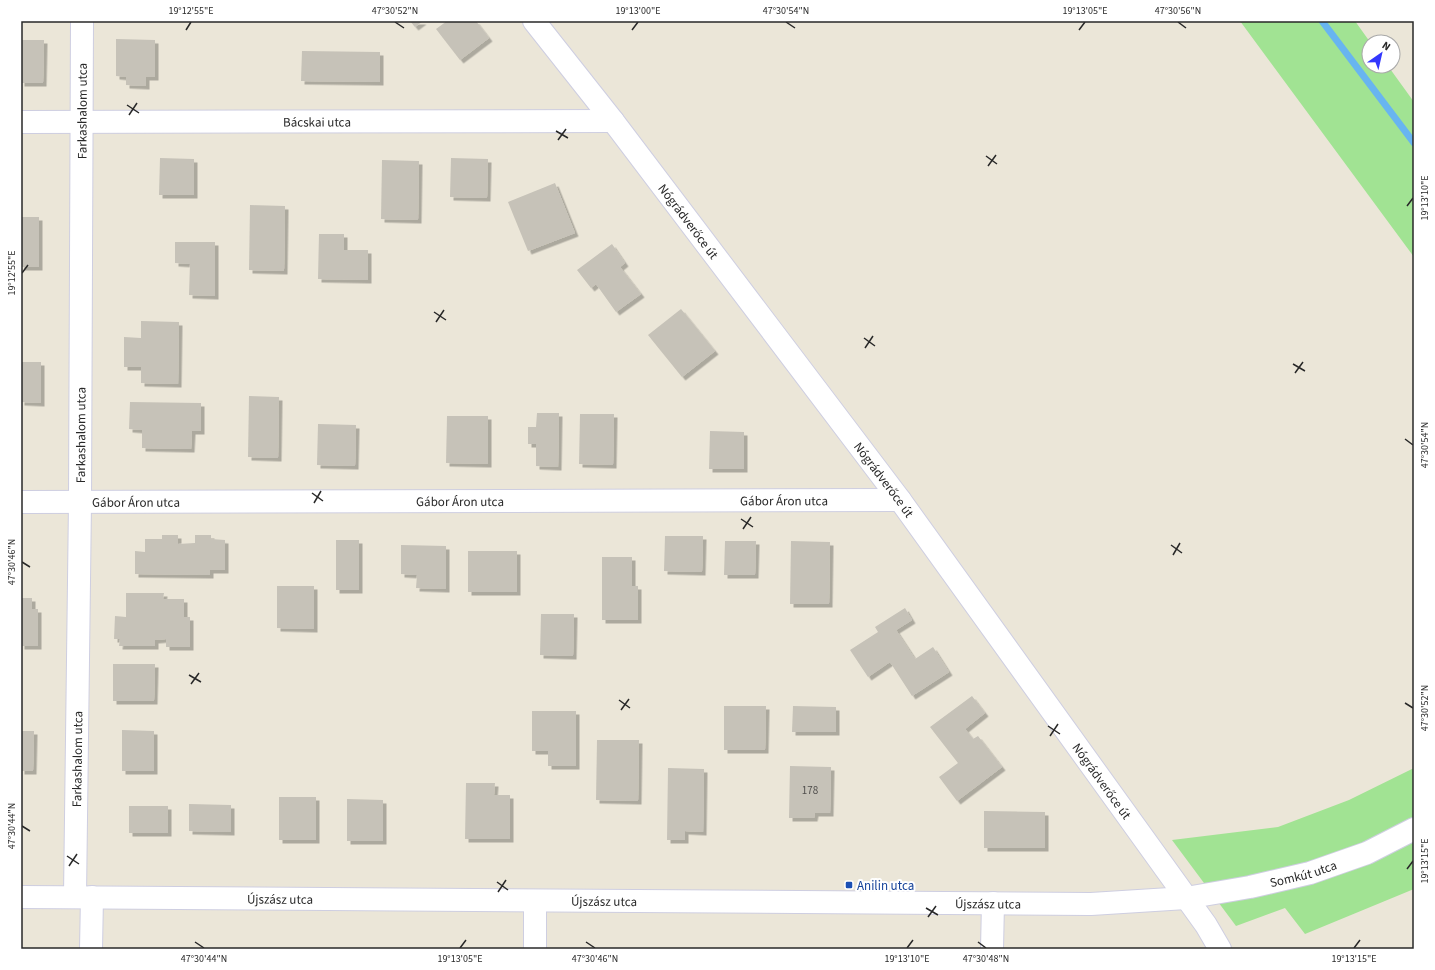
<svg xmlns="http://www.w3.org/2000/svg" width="1435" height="970" viewBox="0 0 1435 970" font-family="'Source Sans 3',sans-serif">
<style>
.green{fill:#a1e393}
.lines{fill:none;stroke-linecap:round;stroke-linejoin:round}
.stream{stroke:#68b5f0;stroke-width:7}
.building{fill:#c6c2b8;filter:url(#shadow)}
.minor-casing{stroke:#cecee1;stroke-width:24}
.minor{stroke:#fff;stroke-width:22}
.ticks{fill:none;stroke:#282828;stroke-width:1.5}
.transit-dot{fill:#1a4fb4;stroke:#fff;stroke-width:1.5}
.labels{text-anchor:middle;stroke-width:4;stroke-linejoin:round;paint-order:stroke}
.number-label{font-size:11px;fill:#504e4c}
.street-label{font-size:13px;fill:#282828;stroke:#fff}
.transit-label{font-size:13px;fill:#164399;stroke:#fff;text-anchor:start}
.neatline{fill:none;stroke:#282828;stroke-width:1.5}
.ticks-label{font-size:10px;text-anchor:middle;fill:#282828}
</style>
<defs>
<filter id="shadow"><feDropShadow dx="3.5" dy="3.5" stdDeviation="0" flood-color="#0004"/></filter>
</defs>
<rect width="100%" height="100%" fill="#ebe6d8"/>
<g class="green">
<polygon points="1240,21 1355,21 1370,42 1369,42 1369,66 1388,66 1414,102 1414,257"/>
<polygon points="1414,768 1414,889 1305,934 1285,908 1236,926 1172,840 1278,827 1349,800"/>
</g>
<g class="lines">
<polyline class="stream" points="1322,21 1414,143"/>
</g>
<g class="building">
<polygon points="410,21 423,21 415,27"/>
<polygon points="447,21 476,21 489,38 460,60 436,29"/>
<polygon points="116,39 155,40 155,77 146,77 146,86 126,85 126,77 116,76"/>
<polygon points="21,40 44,40 43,83 21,83"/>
<polygon points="302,51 380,52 380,82 301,81"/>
<polygon points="160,158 194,159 194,195 159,195"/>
<polygon points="451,158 488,159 487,198 450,197"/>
<polygon points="382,160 419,161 418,220 381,219"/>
<polygon points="555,183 575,233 528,251 508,202"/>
<polygon points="250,205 285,206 284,271 249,270"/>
<rect x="21" y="217" width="18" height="50"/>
<polygon points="319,234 344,234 344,250 368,250 368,280 318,279"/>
<polygon points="175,242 215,242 215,296 189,295 190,264 175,263"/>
<polygon points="612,244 625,263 620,267 641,294 616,312 596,284 591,288 577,270"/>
<polygon points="681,309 715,351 682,377 648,335"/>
<polygon points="141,321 179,322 178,384 141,383 141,367 124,367 124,337 141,338"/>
<polygon points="21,362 41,362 41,403 21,402"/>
<polygon points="249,396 279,397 278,458 248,457"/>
<polygon points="130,402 201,403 201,431 192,431 191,449 142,448 142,430 129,429"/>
<polygon points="537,413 559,413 558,467 536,466 536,444 528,444 528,427 536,427"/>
<polygon points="580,414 614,414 613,465 579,464"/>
<polygon points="447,416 488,416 488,464 446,463"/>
<polygon points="318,424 356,425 355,466 317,465"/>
<polygon points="710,431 744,432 744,469 709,469"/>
<polygon points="162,535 178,535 178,544 195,543 195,535 211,535 211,539 225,540 225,570 210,570 210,575 135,574 135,551 145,552 145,539 162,539"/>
<polygon points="665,536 703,536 702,572 664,571"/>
<rect x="336" y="540" width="23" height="50"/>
<polygon points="725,541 756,541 755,575 724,575"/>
<polygon points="791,541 830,542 829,604 790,604"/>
<polygon points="401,545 446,546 446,589 416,588 417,575 401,574"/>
<rect x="468" y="551" width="49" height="41"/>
<polygon points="602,557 632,557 632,586 638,586 638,620 602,620"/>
<polygon points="277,586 314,586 314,629 277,628"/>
<polygon points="126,593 164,593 163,599 184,599 184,617 190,617 190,647 166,647 166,639 155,640 155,646 119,646 120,639 114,639 115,616 126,617"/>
<polygon points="21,598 32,598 32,609 38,609 38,646 21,646"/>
<polygon points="905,608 912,620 896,630 915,659 933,647 949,672 912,696 890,662 868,677 850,650 878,632 875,627"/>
<polygon points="541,614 574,614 573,656 540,655"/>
<polygon points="113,664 155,664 154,701 113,701"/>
<polygon points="972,696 985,713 965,729 973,739 978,736 1002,767 957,801 939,777 958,763 930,727"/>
<polygon points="724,706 766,706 765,750 724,750"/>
<polygon points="793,706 836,707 836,732 792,732"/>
<polygon points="532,711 576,711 576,766 548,766 548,751 532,751"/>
<polygon points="122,730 154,731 154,771 122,771"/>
<polygon points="21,731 34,731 33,771 21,771"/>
<polygon points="597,740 639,740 638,801 596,800"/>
<polygon points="790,766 831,767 830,813 815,813 814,818 789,818"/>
<polygon points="668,768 704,769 703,832 685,831 685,840 667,840"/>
<polygon points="466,783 495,783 494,795 510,795 510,839 465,839"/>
<rect x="279" y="797" width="37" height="43"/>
<polygon points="347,799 383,800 383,841 347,841"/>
<polygon points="189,804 231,805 231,832 189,831"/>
<rect x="129" y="806" width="39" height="27"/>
<polygon points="984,811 1045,812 1045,848 984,848"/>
</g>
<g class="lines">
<defs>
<g id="minor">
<path id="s1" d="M534,21L613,121L900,500L1206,925L1220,949"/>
<path id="s2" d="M21,122L613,121"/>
<path id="s3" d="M21,502L900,500"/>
<path id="s4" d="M21,897L1091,904L1186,898L1250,887L1310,873L1367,853L1414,829"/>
<path id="s5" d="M75,897L80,502L82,21"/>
<polyline points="91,949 92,897"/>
<polyline points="535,949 535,901"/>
<polyline points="992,949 993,903"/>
</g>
</defs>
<use href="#minor" class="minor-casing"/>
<use href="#minor" class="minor"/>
</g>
<path class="ticks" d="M395,22L404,28M786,22L795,28M1178,22L1186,28M186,30L191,22M632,30L638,22M1079,30L1085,22M127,105L139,113M129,115L137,103M556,131L568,138M558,140L566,129M986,156L997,164M988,166L996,155M1407,206L1413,198M22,273L28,265M434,312L446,320M436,322L444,310M864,338L875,346M865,348L873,336M1293,364L1305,371M1295,373L1303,362M1405,439L1413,445M312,493L323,501M314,503L321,491M741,519L753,527M743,529L751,517M1171,545L1182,553M1173,555L1180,543M22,562L30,567M189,675L201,682M191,684L199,673M619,700L630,708M1405,703L1413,708M621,710L629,699M1048,726L1060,734M1050,736L1058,724M22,826L30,831M67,856L79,864M69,866L77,854M1407,869L1413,861M497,882L508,890M498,892L506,880M926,908L938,915M928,917L936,906M195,942L204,948M586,942L595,948M978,942L986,948M460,948L466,940M907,948L913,940M1354,948L1360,940"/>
<rect class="transit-dot" x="845" y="881" width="8" height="8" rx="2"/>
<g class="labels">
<g class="number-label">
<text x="810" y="794">178</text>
</g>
<g class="street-label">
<text dy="5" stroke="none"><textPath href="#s5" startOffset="786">Farkashalom utca</textPath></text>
<text dy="5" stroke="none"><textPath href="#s2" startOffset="296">Bácskai utca</textPath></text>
<text dy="5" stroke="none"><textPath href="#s1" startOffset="253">Nógrádverőce út</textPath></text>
<text dy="5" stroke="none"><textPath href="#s5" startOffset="462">Farkashalom utca</textPath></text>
<text dy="5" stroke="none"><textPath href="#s1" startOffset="577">Nógrádverőce út</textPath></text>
<text dy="5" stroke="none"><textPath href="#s3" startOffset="439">Gábor Áron utca</textPath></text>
<text dy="5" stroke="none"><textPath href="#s3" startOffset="763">Gábor Áron utca</textPath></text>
<text dy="5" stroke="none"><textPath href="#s3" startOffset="115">Gábor Áron utca</textPath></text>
<text dy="5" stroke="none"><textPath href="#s5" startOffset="138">Farkashalom utca</textPath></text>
<text dy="5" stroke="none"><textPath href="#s1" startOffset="949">Nógrádverőce út</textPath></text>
<text dy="5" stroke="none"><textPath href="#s4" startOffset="1285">Somkút utca</textPath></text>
<text dy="5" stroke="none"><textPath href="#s4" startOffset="259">Újszász utca</textPath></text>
<text dy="5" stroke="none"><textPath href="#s4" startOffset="583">Újszász utca</textPath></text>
<text dy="5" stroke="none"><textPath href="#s4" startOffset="967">Újszász utca</textPath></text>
</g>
<g class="transit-label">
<text x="857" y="890">Anilin utca</text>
</g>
</g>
<rect width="1435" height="970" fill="none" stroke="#ffffff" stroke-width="44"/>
<g transform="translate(1381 54) rotate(34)"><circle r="19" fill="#ffffff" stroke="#a9a9a9"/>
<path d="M0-3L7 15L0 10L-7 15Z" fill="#3337fd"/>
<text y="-6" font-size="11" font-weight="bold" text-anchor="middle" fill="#282828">N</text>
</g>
<rect x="22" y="22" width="1391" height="926" class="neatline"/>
<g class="ticks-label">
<text x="191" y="14">19°12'55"E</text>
<text x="395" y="14">47°30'52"N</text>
<text x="638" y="14">19°13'00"E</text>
<text x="786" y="14">47°30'54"N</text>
<text x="1085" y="14">19°13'05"E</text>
<text x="1178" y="14">47°30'56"N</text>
<text transform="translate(1424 198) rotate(-90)" y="4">19°13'10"E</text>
<text transform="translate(11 273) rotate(-90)" y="4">19°12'55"E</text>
<text transform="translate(1424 445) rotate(-90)" y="4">47°30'54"N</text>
<text transform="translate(11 562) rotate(-90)" y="4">47°30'46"N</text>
<text transform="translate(1424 708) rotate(-90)" y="4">47°30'52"N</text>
<text transform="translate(11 826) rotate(-90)" y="4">47°30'44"N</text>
<text transform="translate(1424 861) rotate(-90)" y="4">19°13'15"E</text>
<text x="204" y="962">47°30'44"N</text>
<text x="460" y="962">19°13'05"E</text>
<text x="595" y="962">47°30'46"N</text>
<text x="907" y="962">19°13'10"E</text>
<text x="986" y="962">47°30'48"N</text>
<text x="1354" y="962">19°13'15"E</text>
</g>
</svg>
